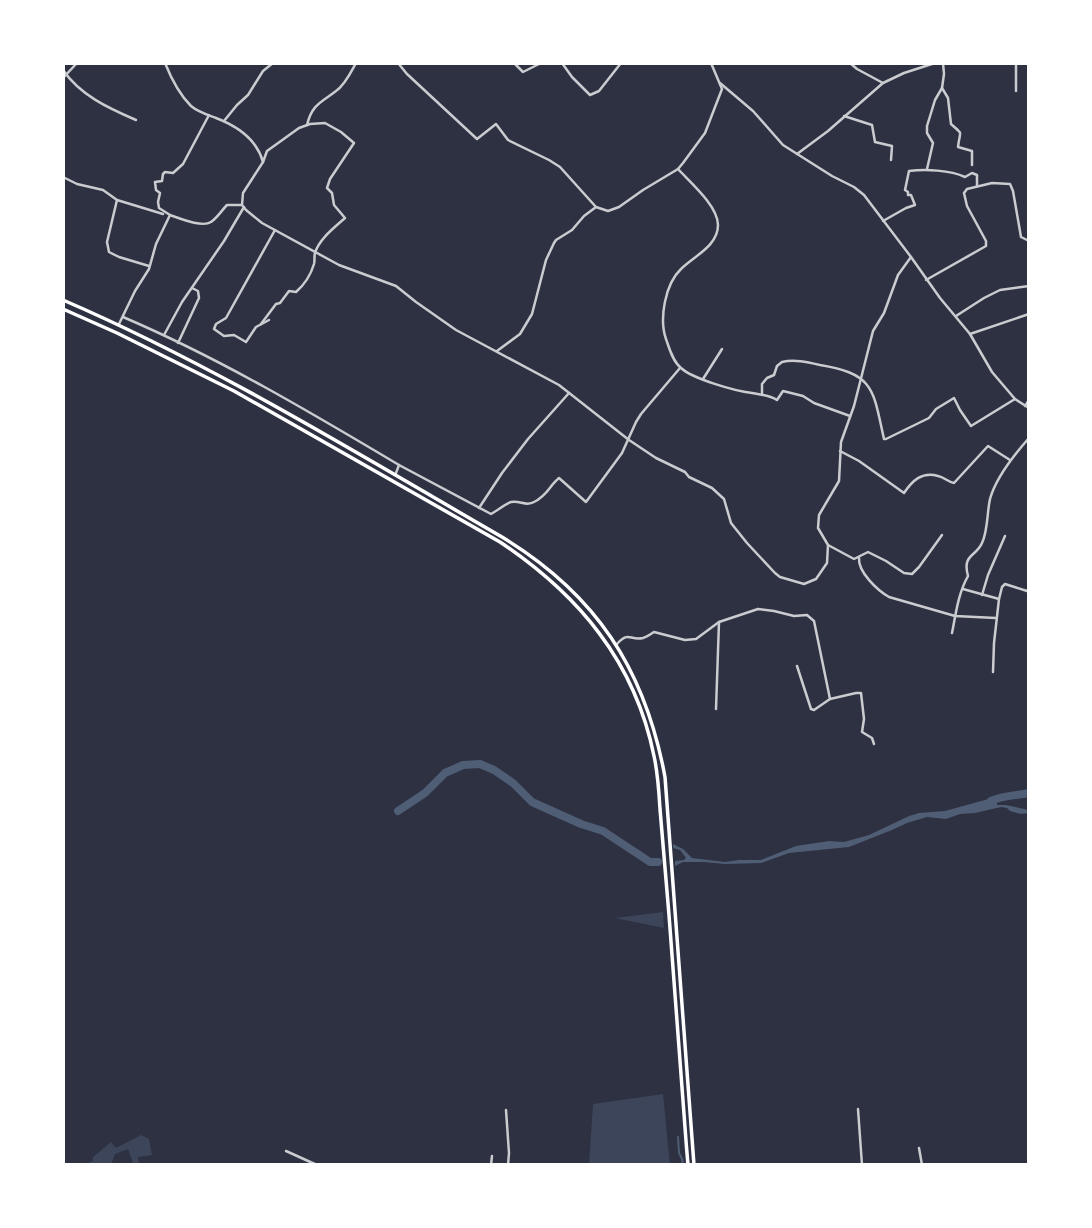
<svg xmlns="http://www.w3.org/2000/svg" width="1092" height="1228" viewBox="0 0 1092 1228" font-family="Montserrat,sans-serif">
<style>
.green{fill:#3c4559}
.water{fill:#4f5d75}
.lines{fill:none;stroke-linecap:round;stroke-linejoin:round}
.stream{stroke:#4f5d75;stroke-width:2}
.river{stroke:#4f5d75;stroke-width:8}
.minor{stroke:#caccd0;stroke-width:2.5}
.trunk{stroke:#fff;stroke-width:3.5}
</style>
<rect width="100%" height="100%" fill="#2d3142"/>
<g class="green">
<polygon points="663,912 664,928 615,918"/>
<polygon points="663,1094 670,1165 589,1165 593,1104"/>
<polygon points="141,1135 149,1139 152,1155 138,1157 139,1165 134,1165 128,1149 115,1154 111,1165 81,1165 93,1161 93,1157 111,1142 116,1148"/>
</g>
<polygon class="water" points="1003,795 1004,800 997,802 997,805 1006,805 1029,810 1029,813 1021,814 1010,811 1007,808 1001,807 975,813 960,814 946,819 927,817 907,823 892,830 849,847 789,853 761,863 725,864 704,862 683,862 675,866 675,861 684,860 686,858 680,850 673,848 673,844 683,849 692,858 725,862 739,860 761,860 796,846 829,841 844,842 869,835 909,816 919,813 945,811"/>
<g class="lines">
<polyline class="stream" points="678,1137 679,1153 682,1159 683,1165"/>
<g class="river">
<path d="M991,801C1004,795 1015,796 1029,793"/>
<polyline points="398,811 425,793 445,773 463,765 480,764 494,770 513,783 532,802 581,824 603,831 650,862 658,862"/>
</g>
<g class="minor">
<path d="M165,63C171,78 180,95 191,106C198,112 208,115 216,118C237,126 257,140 263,162L243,193L242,205L246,210L262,223L339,265L396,286L416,302L456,330L559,385L629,440L656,458L685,472L689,477L712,488L724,499L731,523L747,543L775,573L780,577L804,584L816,579L827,563L828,545L818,528L819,515L839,481L841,442L854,406L873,331L884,313L898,275L911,257"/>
<polyline points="398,63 407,74 477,139 496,124 508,140 549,160 560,167 596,207 608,211 619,207 643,190 678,169 683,163 705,133 722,89 711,63"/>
<polyline points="514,63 523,72 541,63"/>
<polyline points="562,63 572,77 590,95 599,91 621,63"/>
<polyline points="850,63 857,69 883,83"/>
<path d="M63,70C80,95 108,108 136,120"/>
<polyline points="63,78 77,63"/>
<polyline points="720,83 753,111 783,145 832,176 854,187 864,195 911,257 940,298 970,334 992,372 1015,399 1029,408"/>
<path d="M942,88L948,98L951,124C964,136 960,129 958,147L972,151V165"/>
<polyline points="1016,91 1016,63"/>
<polyline points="844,116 872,125 875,142 892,146 891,160"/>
<polyline points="224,121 237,105 248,95 263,71 273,63"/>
<path d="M307,125C312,104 322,102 336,91C345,85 351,72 356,63"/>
<polyline points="797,154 828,131 883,83 904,73 935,63"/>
<path d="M678,169C690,182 718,206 718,225C718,246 694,256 681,269C665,284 659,319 666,339C669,348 673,362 681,368C693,379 735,391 752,393C761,395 769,395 777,400L783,391L803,396L814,403L850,416"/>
<polyline points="927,169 933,143 927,133 927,126 935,100 942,88 944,74 943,63"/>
<polyline points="63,177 77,184 103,190 117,200 163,214"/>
<polyline points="117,200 107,242 109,252 119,257 149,266"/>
<path d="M170,215C179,218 202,228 211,222C217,218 222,210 227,205H241"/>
<path d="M883,221L906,208L915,205L911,195H908V192L905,190L909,171C925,169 950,170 965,177L972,173L977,175V186"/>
<polyline points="926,280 986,246 986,241 967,206 964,193 967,189 992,183 1010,184 1013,191 1021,237 1029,241"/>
<polyline points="956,316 984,298 1000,290 1029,286"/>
<path d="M123,317C219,358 310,412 399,465"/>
<polyline points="269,320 256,327 246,342 234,335 224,336 214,329 216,324 226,318 275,230"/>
<polyline points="119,324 135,291 149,269 156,244 170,215 159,208 158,202 160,193 156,190 155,182 162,181 163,174 165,172 173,173 183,164 209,115"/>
<path d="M261,324L276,304L280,303L289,291L296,292C304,285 311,274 314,264C315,260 314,256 315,253C319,239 335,227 345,218L334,205L332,193L327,188L330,179L354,143L341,132L325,123L310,124L299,128L267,151L263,162"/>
<polyline points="970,334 1029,314"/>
<polyline points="164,335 182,302 224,241 244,207"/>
<polyline points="178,343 199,298 198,291 192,288"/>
<polyline points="497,351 520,334 532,314 546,260 554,243 556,240 572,230 584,216 596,207"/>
<polyline points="703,379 722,349"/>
<path d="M762,394V384L767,378L774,375L777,366L782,362C794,359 807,362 820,365C875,374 873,390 884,439H886L929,418L936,409L954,398L960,410L971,426L1015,399"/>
<polyline points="1025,406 1029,400"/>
<path d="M840,451L859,461L904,493C912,481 922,471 938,476C944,477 948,482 954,483L988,446L1010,460"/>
<path d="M396,473L399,465L491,514C497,511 505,504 511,502C520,500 526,507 534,502C548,495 549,486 559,478L586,502L622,453L636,422L641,414L680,368"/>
<polyline points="479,508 502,473 528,439 569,393"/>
<polyline points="828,545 854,559 868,552 886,561 904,573 912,574 919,567 942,535"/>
<path d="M859,558C858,572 877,590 889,597L955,616L996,618"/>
<polyline points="963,589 999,599 1002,587 1005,584 1027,591 1029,589"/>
<polyline points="982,595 988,575 1005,536"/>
<path d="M952,633C956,613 958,594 968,576C962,554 976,557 982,543C988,531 987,512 990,499C996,477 1014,455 1029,438"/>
<path d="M616,645C629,630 629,641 643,638C646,637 651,634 654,632L685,640L696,639L719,622L758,609L774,611L794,616L807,615L814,621L830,699"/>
<polyline points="797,666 811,709 814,710 830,699 856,693 861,693 864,719 862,732 872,738 874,744"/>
<polyline points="993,672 994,643 999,599"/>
<polyline points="716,709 719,622"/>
<polyline points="858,1109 862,1165"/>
<polyline points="506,1110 509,1153 508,1165"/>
<polyline points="919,1148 922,1165"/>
<polyline points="286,1151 317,1165"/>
<polyline points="491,1165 492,1156"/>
</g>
<g class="trunk">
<path d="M63,300C216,366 358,454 502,537C596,594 645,669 665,777L694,1165"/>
<path d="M63,309L117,333L234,391L500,542C579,595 635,662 654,756C658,774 659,792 660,809C663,845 666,880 669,915C675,999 681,1082 688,1165"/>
</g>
</g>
<rect width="1092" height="1228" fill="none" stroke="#ffffff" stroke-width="130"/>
</svg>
